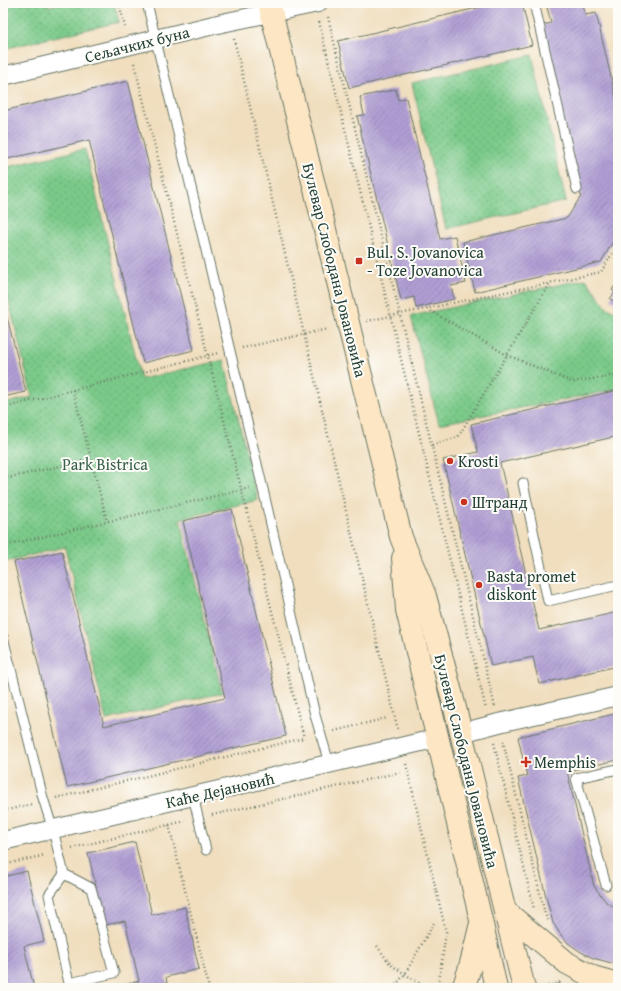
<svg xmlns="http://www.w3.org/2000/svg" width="621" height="991" viewBox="0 0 621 991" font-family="'Gentium Book Plus',serif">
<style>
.grass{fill:url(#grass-dots);stroke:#4d845f}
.building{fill:url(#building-hatch)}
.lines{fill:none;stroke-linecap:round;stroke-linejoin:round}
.lane-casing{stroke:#687564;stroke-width:11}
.street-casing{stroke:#687564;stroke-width:20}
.secondary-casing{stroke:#687564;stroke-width:24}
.path{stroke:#687564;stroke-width:2.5;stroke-dasharray:1 3;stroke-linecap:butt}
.lane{stroke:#fff;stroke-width:9}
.street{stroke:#fff;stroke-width:18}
.secondary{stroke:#fce6c4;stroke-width:22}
.poi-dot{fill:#c8321e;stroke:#fdfcf7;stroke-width:1.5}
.labels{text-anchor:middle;stroke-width:4;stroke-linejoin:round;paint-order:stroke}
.street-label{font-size:16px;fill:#1f3d34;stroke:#fdfcf7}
.poi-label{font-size:16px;fill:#1f3d34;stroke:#fdfcf7;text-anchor:start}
.park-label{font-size:16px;fill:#36604a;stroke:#fdfcf7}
</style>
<defs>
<pattern id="grass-dots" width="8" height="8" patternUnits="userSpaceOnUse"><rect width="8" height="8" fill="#7bca8a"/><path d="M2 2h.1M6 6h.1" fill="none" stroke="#64a572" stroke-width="1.8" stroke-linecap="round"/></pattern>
<pattern id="building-hatch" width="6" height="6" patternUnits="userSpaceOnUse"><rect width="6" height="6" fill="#b09fd4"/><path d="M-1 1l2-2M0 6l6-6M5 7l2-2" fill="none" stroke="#8f83ad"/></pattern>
</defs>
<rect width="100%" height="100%" fill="#fdfcf7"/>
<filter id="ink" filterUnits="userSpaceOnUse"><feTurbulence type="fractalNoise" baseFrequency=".025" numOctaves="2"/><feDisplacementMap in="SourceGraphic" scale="8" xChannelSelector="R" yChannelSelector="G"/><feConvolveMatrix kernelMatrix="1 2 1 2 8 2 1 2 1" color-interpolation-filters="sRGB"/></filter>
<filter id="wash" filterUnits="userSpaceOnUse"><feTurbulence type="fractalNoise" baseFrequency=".012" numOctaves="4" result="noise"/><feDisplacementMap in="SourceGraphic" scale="16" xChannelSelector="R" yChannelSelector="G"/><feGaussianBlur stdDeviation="0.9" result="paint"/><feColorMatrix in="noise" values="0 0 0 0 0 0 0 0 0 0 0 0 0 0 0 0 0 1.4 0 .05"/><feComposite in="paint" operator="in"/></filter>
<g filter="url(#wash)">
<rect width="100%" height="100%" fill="#f0debe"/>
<g class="grass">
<polygon points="3,3 48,3 49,6 63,3 114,3 119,22 3,49"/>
<polygon points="532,55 566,201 446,229 412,83"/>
<polygon points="85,149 141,379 224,360 258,500 180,519 222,693 106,720 65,547 3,562 3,404 32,397 3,277 3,168"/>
<polygon points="586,279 607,308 618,313 618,389 439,424 411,316"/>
</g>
<g id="blocks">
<g class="building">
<polygon points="498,3 522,3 532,45 349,88 338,41"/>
<polygon points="566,3 583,3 585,15 596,13 618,107 618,233 601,262 475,292 463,242 567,218 581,196 540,26 551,23 547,7"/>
<polygon points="128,81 194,350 143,363 89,140 3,160 3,111"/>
<polygon points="396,89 398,100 406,98 440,239 455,236 466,283 451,286 454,299 416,308 414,297 401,300 357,116 364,115 360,97"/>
<polygon points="618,281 618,303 610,299 615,292 612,290"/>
<polygon points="3,301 26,392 3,397"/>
<polygon points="618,390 618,436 500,463 539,630 618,612 618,666 539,684 533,657 491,666 443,460 478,452 471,424"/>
<polygon points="232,509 286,736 67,787 14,562 62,551 104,726 225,698 183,521"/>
<polygon points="618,713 618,760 567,771 594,886 606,902 618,909 618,964 615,964 593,958 581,952 568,943 561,935 553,923 546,897 518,778 527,776 518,737"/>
<polygon points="135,842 152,915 185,907 199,969 166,977 168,988 118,988 117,986 139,981 125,921 105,925 88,853"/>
<polygon points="27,871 44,941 24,946 34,988 3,988 3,877"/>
</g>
</g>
</g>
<g filter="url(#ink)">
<use href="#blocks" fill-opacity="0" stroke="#687564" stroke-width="1"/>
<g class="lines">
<defs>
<g id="lane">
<polyline points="147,3 262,485 315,715 329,763"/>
<polyline points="534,3 577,189"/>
<polyline points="523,483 548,601 618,585"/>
<polyline points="3,637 43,798 53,830 64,874 49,895 69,983 114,973 91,888 64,874"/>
<polyline points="193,796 206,850"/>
<polyline points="606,885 576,778 618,769"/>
</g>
<g id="street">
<polyline points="3,76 222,23 318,3"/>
<polyline points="461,733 499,723 618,696"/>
<polyline points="3,841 438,738"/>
</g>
<g id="secondary">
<polyline points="269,3 401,537 425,596 452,696 524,988"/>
<polyline points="403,558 407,610 481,920 496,988"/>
<polyline points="505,911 567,963 593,977 618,984"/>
<path d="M463,988C471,968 475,948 480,927"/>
</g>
</defs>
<use href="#lane" class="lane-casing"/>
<use href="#street" class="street-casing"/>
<use href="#secondary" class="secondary-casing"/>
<g class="path">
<polyline points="119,3 125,27"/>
<polyline points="328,17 495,707"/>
<polyline points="319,22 486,709"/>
<polyline points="234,39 398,730"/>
<polyline points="134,63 304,738"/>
<polyline points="427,309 507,355 572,382 618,375"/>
<polyline points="367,321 601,272 618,244"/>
<polyline points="242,348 328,329"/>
<polyline points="73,390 107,521"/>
<polyline points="3,408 218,353"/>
<polyline points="432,445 458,437 550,283"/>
<polyline points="3,479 91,459"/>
<polyline points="3,546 250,488"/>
<polyline points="334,731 387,718"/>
<polyline points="503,741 545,914 548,920"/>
<polyline points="494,743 534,909"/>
<polyline points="406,764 446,932 438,988"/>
<polyline points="56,798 304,738"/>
<polyline points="3,811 32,804"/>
<polyline points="212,815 401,772"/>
<polyline points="169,825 209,988"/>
<polyline points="72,848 185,821"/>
<polyline points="3,865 45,855"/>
<polyline points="377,946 391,965 427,988"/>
<polyline points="559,983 561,988"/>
<polyline points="544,987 559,983 560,982"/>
<polyline points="393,988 405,974 435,921"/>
</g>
<use href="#lane" class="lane"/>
<use href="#street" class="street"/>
<use href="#secondary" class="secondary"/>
</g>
</g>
<g class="poi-dot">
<rect x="355" y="257" width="8" height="8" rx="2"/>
<circle cx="450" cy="461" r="4"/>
<circle cx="464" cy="502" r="4"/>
<circle cx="479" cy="585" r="4"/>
<path d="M524 756h4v4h4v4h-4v4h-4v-4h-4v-4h4z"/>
</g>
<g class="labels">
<g class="street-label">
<text transform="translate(137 44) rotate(-14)" y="6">Сељачких буна</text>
<text transform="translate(335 270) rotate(76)" y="6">Булевар Слободана Јовановића</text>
<text transform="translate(467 761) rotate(76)" y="6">Булевар Слободана Јовановића</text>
<text transform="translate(220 790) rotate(-13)" y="6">Каће Дејановић</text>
</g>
<g class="poi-label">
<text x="367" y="258">Bul. S. Jovanovica<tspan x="367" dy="18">- Toze Jovanovica</tspan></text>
<text x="458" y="467">Krosti</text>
<text x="472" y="508">Штранд</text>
<text x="487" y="582">Basta promet<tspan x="487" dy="18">diskont</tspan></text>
<text x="534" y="768">Memphis</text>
</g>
<g class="park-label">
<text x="105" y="470">Park Bistrica</text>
</g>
</g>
<rect width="621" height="991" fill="none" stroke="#fdfcf7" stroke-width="16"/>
</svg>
